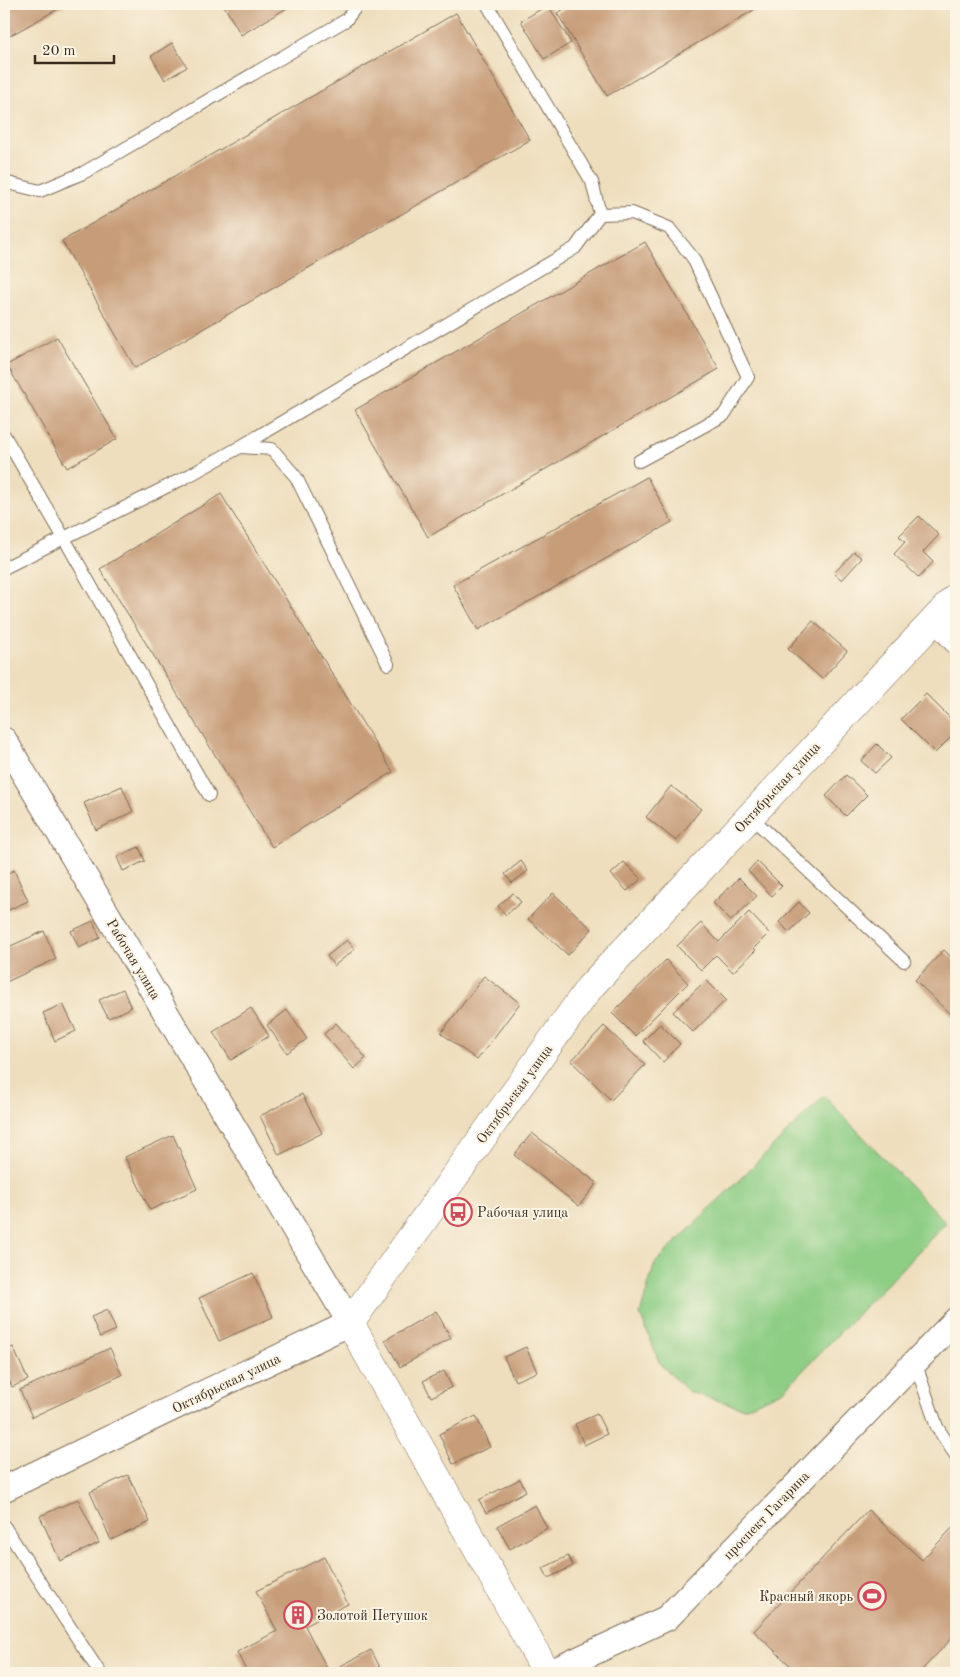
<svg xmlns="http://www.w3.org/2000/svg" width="960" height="1677" viewBox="0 0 960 1677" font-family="'Old Standard TT',serif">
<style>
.grass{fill:#8dcd84;stroke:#647c51}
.building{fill:#c79d79}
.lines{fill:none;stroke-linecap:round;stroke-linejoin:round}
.service-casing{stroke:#7a6956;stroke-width:14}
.minor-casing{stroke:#7a6956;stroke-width:27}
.tertiary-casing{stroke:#7a6956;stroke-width:29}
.service{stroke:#fff;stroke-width:12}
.minor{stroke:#fff;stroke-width:25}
.tertiary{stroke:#fff;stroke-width:28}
.labels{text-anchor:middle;stroke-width:4;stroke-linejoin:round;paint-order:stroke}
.street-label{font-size:14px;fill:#3b2a1e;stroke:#fcf5e5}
.poi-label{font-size:14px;fill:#3b2a1e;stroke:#fcf5e5;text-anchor:start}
</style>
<rect width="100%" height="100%" fill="#fcf5e5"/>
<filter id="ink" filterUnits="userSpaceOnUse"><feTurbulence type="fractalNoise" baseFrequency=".02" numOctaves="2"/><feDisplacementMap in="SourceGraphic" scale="10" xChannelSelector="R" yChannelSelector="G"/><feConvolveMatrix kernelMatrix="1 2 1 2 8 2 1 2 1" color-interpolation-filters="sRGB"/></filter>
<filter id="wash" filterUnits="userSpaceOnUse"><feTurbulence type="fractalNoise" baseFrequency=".0096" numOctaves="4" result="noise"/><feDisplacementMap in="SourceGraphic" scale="20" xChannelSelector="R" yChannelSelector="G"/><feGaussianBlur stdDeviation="1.12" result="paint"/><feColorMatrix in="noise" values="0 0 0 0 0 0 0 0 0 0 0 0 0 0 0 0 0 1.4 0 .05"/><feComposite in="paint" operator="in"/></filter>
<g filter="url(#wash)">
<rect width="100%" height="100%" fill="#eedebd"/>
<polygon class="grass" points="824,1096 946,1223 784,1390 744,1408 689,1392 660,1364 640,1314 655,1263"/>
<g id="blocks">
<g class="building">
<polygon points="4,4 67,4 4,39"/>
<polygon points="223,4 294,4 241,35"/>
<polygon points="573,4 764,4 607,96 557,13"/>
<polygon points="548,5 571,43 544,59 521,21"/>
<polygon points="456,13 530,140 135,368 62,241"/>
<polygon points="172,43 187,67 165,80 151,56"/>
<polygon points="645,242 719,369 428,537 355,410"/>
<polygon points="57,337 117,439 67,468 7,365"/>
<polygon points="647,477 672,522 478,630 453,585"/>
<polygon points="221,494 393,772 272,847 100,569"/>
<polygon points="919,516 939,535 923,552 933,562 919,578 894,554 905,542 899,536"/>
<polygon points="854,552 862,558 842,580 834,573"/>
<polygon points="813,621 847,651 822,679 788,649"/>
<polygon points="926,694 956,724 956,732 935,753 901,719"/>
<polygon points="877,744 891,758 875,773 861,761"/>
<polygon points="846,775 867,795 846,816 826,796"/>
<polygon points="122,786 133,812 96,830 84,803"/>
<polygon points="671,786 701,809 676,841 646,817"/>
<polygon points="139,847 145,861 123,871 117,857"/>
<polygon points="521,861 528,871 512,883 505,874"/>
<polygon points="757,861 782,886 772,896 748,871"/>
<polygon points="624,862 641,879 627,891 611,874"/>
<polygon points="14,870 28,901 4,912 4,875"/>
<polygon points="739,878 757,896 731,921 713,903"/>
<polygon points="513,893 521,902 506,915 498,906"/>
<polygon points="553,893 592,929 568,955 528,919"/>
<polygon points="799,902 809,913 789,932 779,922"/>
<polygon points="749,912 769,933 754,948 756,950 733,972 716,955 701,970 677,946 701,923 719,942"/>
<polygon points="93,921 100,938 79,948 71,931"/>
<polygon points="44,931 56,959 6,982 4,977 4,949"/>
<polygon points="347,940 355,949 334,966 327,956"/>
<polygon points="944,950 956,962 956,1020 915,980"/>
<polygon points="666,960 688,983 635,1036 612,1013"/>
<polygon points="484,976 520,1003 477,1060 441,1033"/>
<polygon points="706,980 726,1000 693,1032 673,1012"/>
<polygon points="123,989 131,1008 108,1018 99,1000"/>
<polygon points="63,1004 76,1031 55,1041 43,1013"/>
<polygon points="251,1008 269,1036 231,1060 213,1032"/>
<polygon points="287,1010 307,1039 287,1053 267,1025"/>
<polygon points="336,1023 366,1058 354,1069 324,1034"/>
<polygon points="660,1024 680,1044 663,1062 643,1041"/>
<polygon points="604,1026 645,1065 611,1100 571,1061"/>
<polygon points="302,1094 322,1133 279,1155 260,1116"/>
<polygon points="532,1133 597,1183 579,1206 514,1155"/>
<polygon points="173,1135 197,1189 150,1210 125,1157"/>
<polygon points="253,1273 273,1317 219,1341 199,1298"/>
<polygon points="107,1310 116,1330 100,1337 91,1317"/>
<polygon points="436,1311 451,1338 400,1367 385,1340"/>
<polygon points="13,1347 28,1380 12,1387 4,1370 4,1351"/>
<polygon points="526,1347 537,1372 515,1381 504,1357"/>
<polygon points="110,1348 122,1375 32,1417 20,1390"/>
<polygon points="444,1371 452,1387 431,1397 423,1381"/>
<polygon points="597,1414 607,1434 584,1445 575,1424"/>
<polygon points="476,1416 490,1447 453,1464 439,1434"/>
<polygon points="128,1475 150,1522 111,1540 90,1492"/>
<polygon points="520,1479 526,1491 486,1513 479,1500"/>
<polygon points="78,1499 99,1543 60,1561 40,1516"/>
<polygon points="535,1505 547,1528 510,1549 497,1526"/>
<polygon points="868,1510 922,1560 956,1524 956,1634 919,1673 798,1673 754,1631"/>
<polygon points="568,1556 573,1566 548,1578 543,1568"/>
<polygon points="324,1557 348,1604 305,1626 329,1672 371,1650 383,1673 247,1673 237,1652 277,1631 256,1591"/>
</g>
</g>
</g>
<g filter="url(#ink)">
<use href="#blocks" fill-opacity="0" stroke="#7a6956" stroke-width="1"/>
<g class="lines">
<defs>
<g id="service">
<polyline points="4,182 40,191 83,173 346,20 358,4"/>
<polyline points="600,214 632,213 669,228 693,258 748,377 724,415 639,461"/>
<polyline points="4,435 64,538 209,795"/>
<polyline points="240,447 575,248 600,214 592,182 487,4"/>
<polyline points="4,568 190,475 240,447 272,449 296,477 388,664"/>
<polyline points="750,816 904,961"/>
<polyline points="915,1362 937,1427 956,1456"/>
<polyline points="4,1526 100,1673"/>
</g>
<g id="minor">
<polyline points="936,619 956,641"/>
<polyline points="4,740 350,1323 4,1489"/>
<polyline points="549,1673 667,1618 956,1320"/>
</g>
<polyline id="tertiary" points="547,1673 350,1323 590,987 956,597"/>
</defs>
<use href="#service" class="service-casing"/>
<use href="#minor" class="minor-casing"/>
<use href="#tertiary" class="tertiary-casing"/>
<use href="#service" class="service"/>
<use href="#minor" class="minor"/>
<use href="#tertiary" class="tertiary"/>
</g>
</g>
<defs>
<symbol id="bus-ring" viewBox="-11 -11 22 22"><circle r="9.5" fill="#fcf5e5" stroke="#d1495b" stroke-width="1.5"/><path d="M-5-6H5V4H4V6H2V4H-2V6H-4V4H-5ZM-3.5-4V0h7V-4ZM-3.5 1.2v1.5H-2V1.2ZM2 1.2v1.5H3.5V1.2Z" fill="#d1495b"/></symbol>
<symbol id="stadium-ring" viewBox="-11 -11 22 22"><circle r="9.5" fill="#fcf5e5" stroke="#d1495b" stroke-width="1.5"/><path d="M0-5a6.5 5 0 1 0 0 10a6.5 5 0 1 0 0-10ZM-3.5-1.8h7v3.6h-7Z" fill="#d1495b"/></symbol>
<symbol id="building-ring" viewBox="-11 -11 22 22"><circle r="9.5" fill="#fcf5e5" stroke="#d1495b" stroke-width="1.5"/><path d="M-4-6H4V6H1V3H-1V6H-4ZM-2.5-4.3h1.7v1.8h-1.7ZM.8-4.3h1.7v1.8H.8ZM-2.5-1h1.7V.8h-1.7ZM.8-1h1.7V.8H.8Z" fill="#d1495b"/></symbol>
</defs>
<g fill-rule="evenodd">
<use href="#bus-ring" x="442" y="1196" width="32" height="32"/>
<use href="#stadium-ring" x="856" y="1580" width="32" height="32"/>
<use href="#building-ring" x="282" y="1599" width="32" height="32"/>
</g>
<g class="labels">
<g class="street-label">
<text transform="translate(777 787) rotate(-47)" y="5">Октябрьская улица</text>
<text transform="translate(134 959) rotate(59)" y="5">Рабочая улица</text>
<text transform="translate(514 1094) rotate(-54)" y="5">Октябрьская улица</text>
<text transform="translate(226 1383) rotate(-26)" y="5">Октябрьская улица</text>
<text transform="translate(766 1515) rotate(-46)" y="5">проспект Гагарина</text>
</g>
<g class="poi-label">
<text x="477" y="1217">Рабочая улица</text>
<text x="853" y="1601" text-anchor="end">Красный якорь</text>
<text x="317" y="1620">Золотой Петушок</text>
</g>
</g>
<rect width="960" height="1677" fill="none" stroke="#fcf5e5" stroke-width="20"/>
<path d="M35 55v8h79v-8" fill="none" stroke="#3b2a1e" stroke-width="2.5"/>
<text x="42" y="55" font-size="15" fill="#3b2a1e" stroke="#fcf5e5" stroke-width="4" paint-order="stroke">20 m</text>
</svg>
